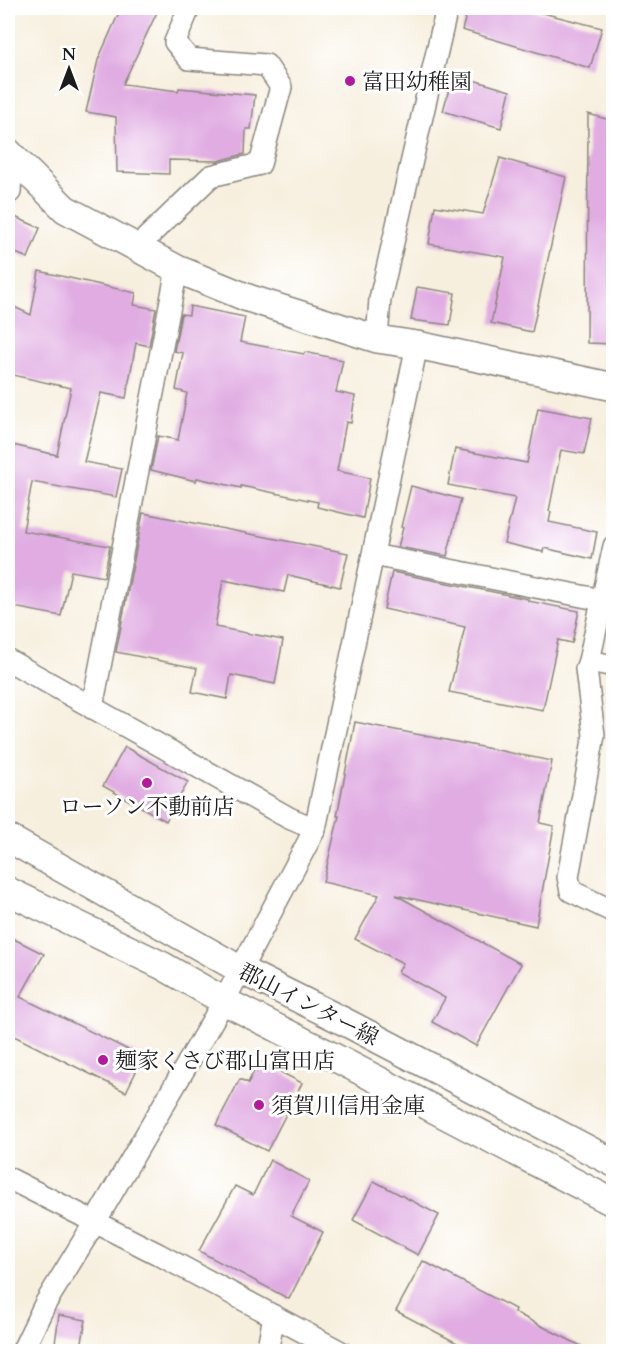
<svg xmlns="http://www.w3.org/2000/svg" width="621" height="1359" viewBox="0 0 621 1359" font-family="Cardo,'Noto Serif JP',serif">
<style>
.building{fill:#e0ace2}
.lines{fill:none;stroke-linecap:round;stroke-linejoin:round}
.minor-casing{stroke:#8a867d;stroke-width:24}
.tertiary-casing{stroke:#8a867d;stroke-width:30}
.minor{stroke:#fff;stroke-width:21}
.tertiary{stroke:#fff;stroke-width:27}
.poi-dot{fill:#b5179e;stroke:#fff;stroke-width:2}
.labels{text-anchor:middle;stroke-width:6;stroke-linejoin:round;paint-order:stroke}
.poi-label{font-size:22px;fill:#1c1c1c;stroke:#fff;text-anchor:start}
.street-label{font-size:22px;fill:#1c1c1c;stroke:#fff}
</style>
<rect width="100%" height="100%" fill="#fff"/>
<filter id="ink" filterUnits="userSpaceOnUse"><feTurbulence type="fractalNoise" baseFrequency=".0167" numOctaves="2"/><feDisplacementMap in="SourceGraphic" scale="12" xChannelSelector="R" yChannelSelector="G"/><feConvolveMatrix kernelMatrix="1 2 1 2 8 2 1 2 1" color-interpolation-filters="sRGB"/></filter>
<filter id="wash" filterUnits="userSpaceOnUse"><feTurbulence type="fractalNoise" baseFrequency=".008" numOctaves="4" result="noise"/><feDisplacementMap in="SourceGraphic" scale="24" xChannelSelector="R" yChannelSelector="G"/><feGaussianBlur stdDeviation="1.35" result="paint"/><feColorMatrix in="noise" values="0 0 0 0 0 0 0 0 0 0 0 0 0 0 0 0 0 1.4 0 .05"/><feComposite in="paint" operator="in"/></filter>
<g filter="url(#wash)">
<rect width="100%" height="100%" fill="#f7efde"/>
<g id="blocks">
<g class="building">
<polygon points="121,8 159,8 123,84 178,91 179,88 255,95 251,129 246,129 245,154 218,161 169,160 169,174 117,172 116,117 86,112 98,60"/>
<polygon points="468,8 523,8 602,28 590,68 462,30"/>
<polygon points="453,74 510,91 501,128 443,111"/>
<polygon points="588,114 614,121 614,344 587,343"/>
<polygon points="500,158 566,177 532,332 491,323 505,257 429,244 435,206 483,214"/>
<polygon points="8,214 40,228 28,258 8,250"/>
<polygon points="39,271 136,293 134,305 156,309 149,346 136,343 126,398 101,393 84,462 122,469 116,497 32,482 23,531 110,546 104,577 71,571 61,616 8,606 8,444 57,455 71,388 8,374 8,304 31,315"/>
<polygon points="417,287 455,293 450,325 411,320"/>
<polygon points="190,306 245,317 240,342 304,354 305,352 343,360 336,392 355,396 351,423 346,422 337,471 370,478 363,518 317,507 318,502 241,486 241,488 197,478 196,481 151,470 158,436 178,440 187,393 176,390 183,353 174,351 181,314 189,315"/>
<polygon points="538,408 592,418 584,454 561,450 549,511 551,512 549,522 597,532 592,559 544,548 543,552 504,543 515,498 448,485 455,449 527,463"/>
<polygon points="411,486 461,499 447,556 398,547 403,528 401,527"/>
<polygon points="143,513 348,553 340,587 288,575 284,592 223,580 215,627 283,640 275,684 231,675 227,699 192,692 197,668 116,652"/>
<polygon points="392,572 528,599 528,601 579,611 572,643 558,640 543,710 449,692 465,627 384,609"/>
<polygon points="355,722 552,761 540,823 554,826 536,926 396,895 521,964 476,1046 432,1022 445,998 398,972 403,963 355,939 379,895 323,882 339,816 337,816"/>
<polygon points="125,747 188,782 166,821 103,786"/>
<polygon points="8,936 44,954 20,997 143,1057 126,1092 8,1033"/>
<polygon points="259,1061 302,1083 267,1151 216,1125 240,1079 248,1083"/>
<polygon points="270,1160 309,1181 291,1216 323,1232 289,1299 199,1251 235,1186 253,1195"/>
<polygon points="374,1181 439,1215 418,1255 353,1220"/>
<polygon points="423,1261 515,1309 514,1312 593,1352 474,1352 396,1311"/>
<polygon points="59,1315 86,1320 81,1347 55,1343"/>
</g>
</g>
</g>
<g filter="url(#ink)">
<use href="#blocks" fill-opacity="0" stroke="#8a867d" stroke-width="1.5"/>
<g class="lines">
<defs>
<g id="minor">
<polyline points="8,191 10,192 12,157"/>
<polyline points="137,247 211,176 260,164 281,87 266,65 189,59 175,42 189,8"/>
<polyline points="377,339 380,299 447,8"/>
<polyline points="614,546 589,661 614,666"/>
<polyline points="373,555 602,600"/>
<polyline points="8,660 289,818 315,829"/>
<polyline points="589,661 586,669 594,735 568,877 571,891 614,912"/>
<polyline points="92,708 177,269"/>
<polyline points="8,1178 158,1254 341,1352"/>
<polyline points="22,1352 45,1304 95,1222 224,1001 315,829 417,345"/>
<polyline points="267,1352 274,1316"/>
</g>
<g id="tertiary">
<polyline points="8,152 65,209 177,269 248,298 377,339 417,345 614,387"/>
<polyline points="8,838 241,970 349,1024 614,1163"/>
<polyline points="8,891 163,966 224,1001 332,1056 614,1203"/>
</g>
</defs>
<use href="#minor" class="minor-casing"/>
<use href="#tertiary" class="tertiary-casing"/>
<use href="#minor" class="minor"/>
<use href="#tertiary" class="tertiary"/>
</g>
</g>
<g class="poi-dot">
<circle cx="350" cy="81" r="6"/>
<circle cx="147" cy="783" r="6"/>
<circle cx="103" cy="1060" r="6"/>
<circle cx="259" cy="1105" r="6"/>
</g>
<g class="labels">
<g class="poi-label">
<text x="362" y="89">富田幼稚園</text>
<text x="147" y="814" text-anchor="middle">ローソン不動前店</text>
<text x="115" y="1068">麺家くさび郡山富田店</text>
<text x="271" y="1113">須賀川信用金庫</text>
</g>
<g class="street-label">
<text transform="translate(309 1004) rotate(27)" y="8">郡山インター線</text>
</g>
</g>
<rect width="621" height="1359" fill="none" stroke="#fff" stroke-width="30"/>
<g transform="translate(69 69)" stroke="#ffffff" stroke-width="4.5" paint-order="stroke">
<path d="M0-4.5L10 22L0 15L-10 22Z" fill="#1c1c1c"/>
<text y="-9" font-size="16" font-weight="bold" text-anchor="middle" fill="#1c1c1c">N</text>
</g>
</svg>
